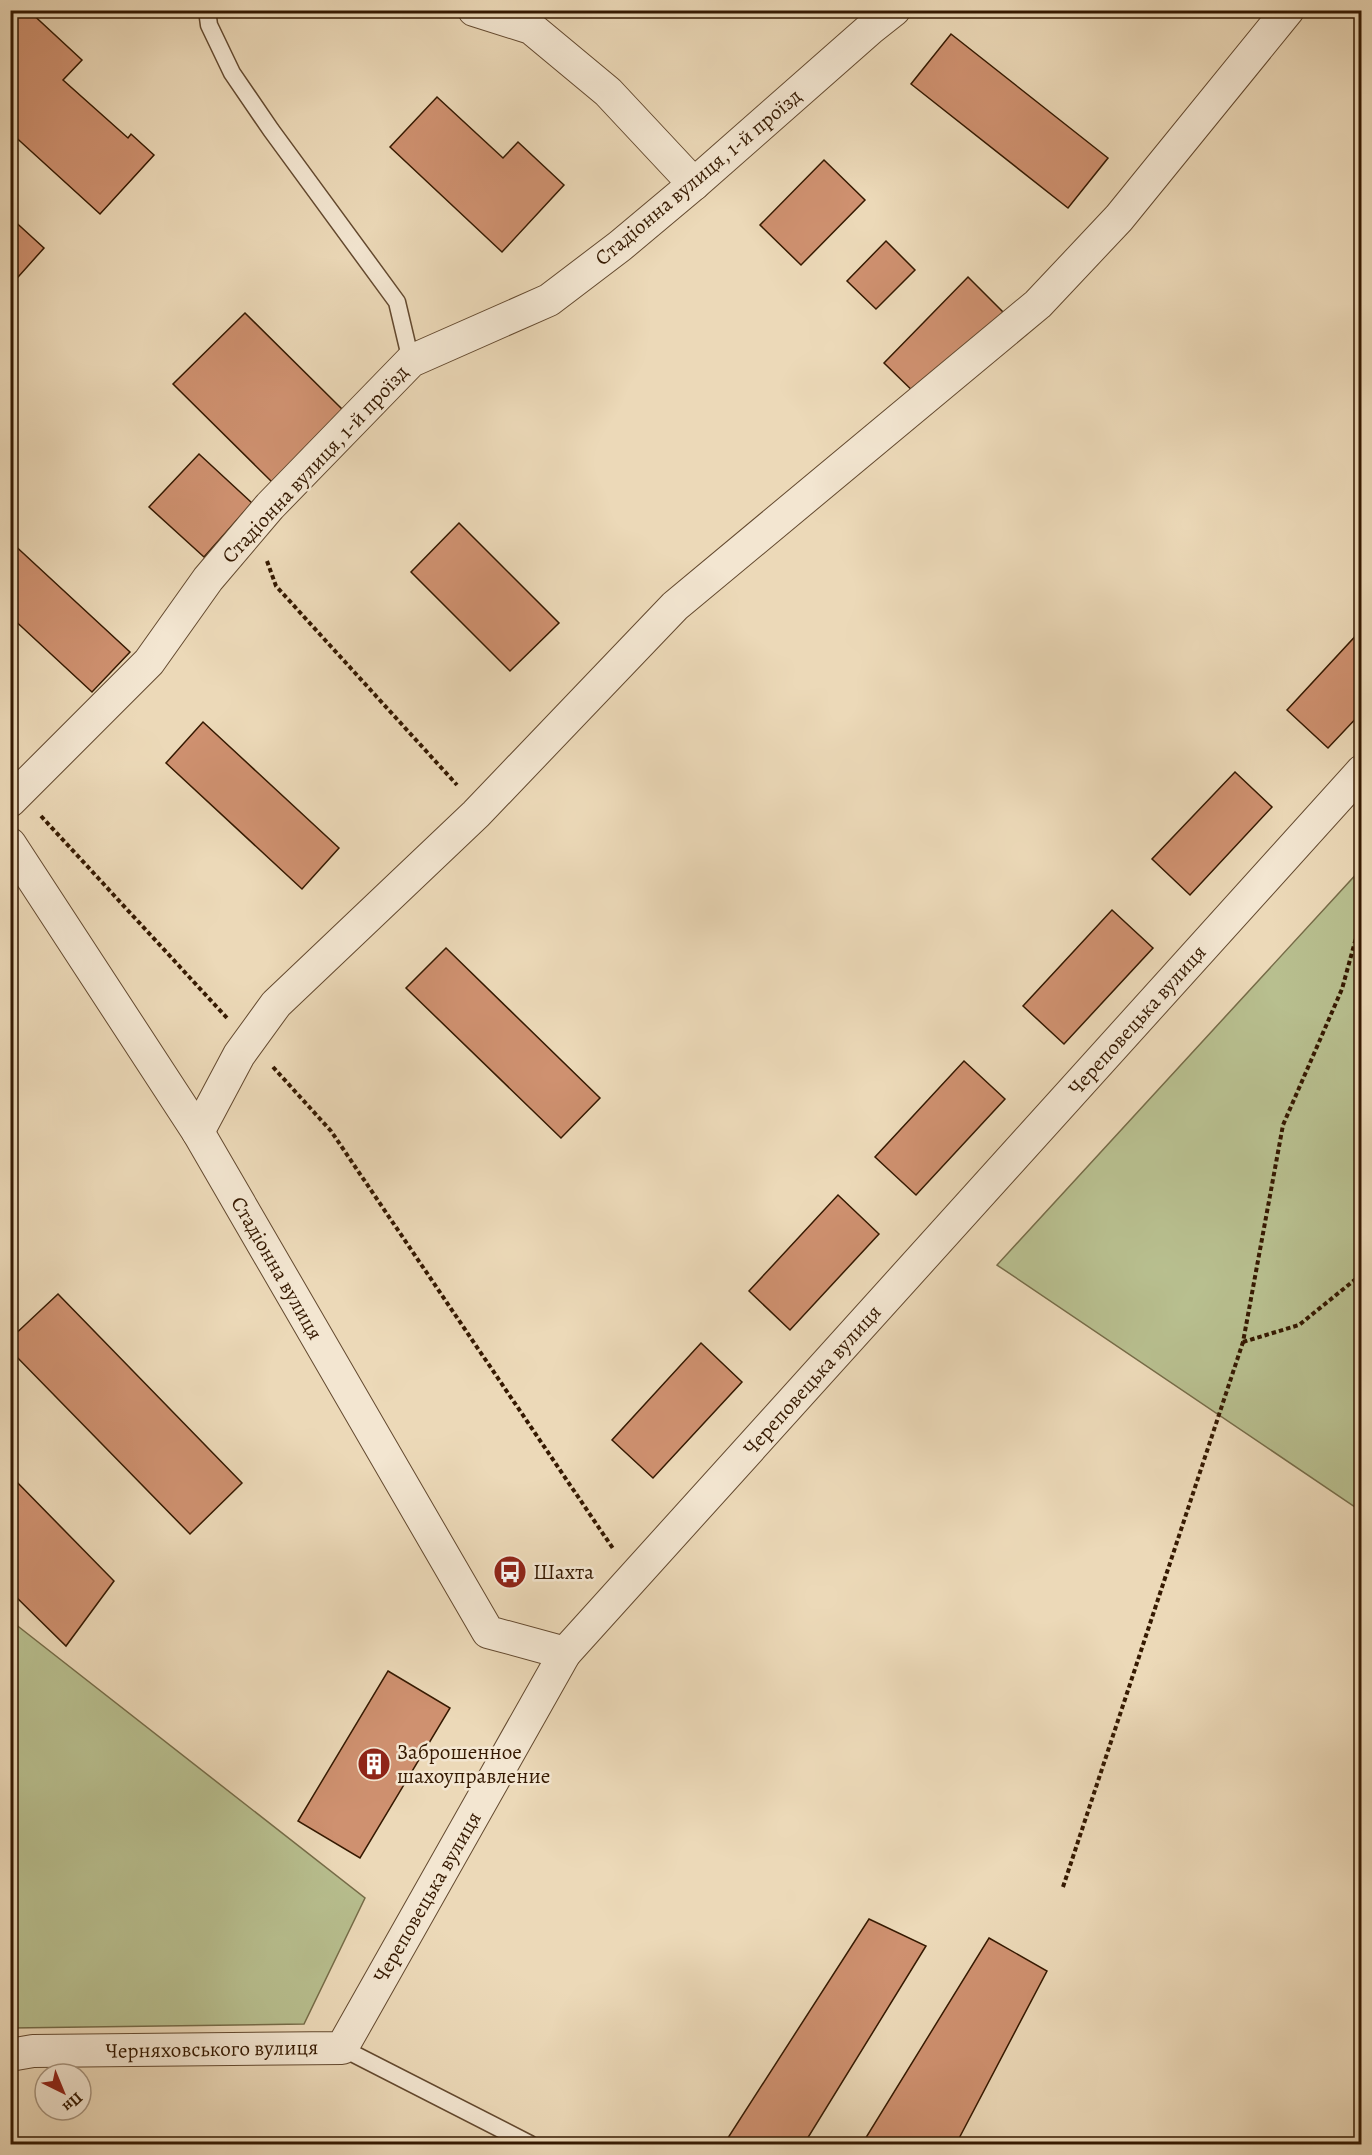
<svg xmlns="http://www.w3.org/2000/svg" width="1372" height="2155" viewBox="0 0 1372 2155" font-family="Alegreya,serif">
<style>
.green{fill:#b8bf8f;stroke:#766c48;stroke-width:1.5}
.building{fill:#cf9170;stroke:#351901;stroke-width:1.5}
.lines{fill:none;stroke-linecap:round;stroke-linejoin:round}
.lane-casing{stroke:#63492f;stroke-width:19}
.street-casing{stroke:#63492f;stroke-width:34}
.path{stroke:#351901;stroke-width:4;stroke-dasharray:4.5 3;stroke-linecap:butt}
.lane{stroke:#f3e6d1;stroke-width:16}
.street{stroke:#f3e6d1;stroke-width:32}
.labels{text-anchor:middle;stroke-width:5;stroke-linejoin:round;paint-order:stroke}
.street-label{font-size:21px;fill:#351901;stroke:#f3e6d1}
.poi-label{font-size:21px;fill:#351901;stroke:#f3e6d1;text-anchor:start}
</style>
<rect width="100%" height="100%" fill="#ecd9b8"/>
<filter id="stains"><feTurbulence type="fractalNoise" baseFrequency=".00333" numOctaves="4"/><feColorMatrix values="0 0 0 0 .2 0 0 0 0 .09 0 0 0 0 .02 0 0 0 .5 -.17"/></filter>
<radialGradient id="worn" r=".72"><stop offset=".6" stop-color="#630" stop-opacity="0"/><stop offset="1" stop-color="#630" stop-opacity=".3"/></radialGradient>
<g class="green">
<polygon points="1361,869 1361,1511 997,1265"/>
<polygon points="10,1620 365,1898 304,2024 11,2028"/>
</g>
<g class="building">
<polygon points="17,10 28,10 82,60 63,80 128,138 131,134 154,155 100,214 10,132 10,18"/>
<polygon points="951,34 1108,158 1068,208 911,84"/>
<polygon points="437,97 503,158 518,142 564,185 502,252 390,147"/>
<polygon points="824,160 865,200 801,265 760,225"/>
<polygon points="10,217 44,248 11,285 10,284"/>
<polygon points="886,241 915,270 876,309 847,281"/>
<polygon points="968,277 1006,315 922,400 884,363"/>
<polygon points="245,313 344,411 273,483 173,384"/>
<polygon points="199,454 252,503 204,557 149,507"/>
<polygon points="459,523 559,623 510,671 411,572"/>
<polygon points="10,541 130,652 92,692 10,616"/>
<polygon points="1362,629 1362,712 1328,748 1287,710"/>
<polygon points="203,722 339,848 302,889 166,763"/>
<polygon points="1235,772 1272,807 1190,895 1152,859"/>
<polygon points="1112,910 1153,948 1064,1044 1023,1006"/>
<polygon points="446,948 600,1098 561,1138 406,988"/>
<polygon points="964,1061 1005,1099 916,1195 875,1157"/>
<polygon points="838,1195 879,1234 790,1330 749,1291"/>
<polygon points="58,1294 242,1483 190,1534 10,1350 10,1339"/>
<polygon points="701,1343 742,1382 653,1478 612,1440"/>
<polygon points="10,1475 114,1581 66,1646 10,1591"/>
<polygon points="388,1671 450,1708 360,1858 298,1821"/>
<polygon points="869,1919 926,1946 804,2144 724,2144"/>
<polygon points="989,1938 1047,1971 956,2144 862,2144"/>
</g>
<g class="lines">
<defs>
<g id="lane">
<polyline points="207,10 209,25 232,73 271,130 397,302 411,361"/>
<polyline points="342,2048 530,2144"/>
</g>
<g id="street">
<polyline points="474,10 531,28 608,92 694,184"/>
<polyline points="10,801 149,662 208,579 270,506 411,361 549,300 620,246 694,184 870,29 894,10"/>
<polyline points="10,844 198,1132 488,1632 565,1653"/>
<polyline points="198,1132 239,1055 276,1004 476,814 675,606 1038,304 1119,218 1288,10"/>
<polyline points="10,2055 33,2051 342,2048 565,1653 1362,771"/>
</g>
</defs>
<use href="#lane" class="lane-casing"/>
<use href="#street" class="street-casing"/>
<g class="path">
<polyline points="267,561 276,586 457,785"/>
<polyline points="41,816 227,1018"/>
<polyline points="273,1067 331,1131 614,1550"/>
<polyline points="1243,1342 1299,1325 1362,1274"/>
<polyline points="1063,1887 1243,1342 1283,1125 1342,989 1362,916"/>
</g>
<use href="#lane" class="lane"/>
<use href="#street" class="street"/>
</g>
<defs>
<symbol id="bus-disc" viewBox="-11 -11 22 22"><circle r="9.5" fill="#8f2418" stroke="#f3e6d1"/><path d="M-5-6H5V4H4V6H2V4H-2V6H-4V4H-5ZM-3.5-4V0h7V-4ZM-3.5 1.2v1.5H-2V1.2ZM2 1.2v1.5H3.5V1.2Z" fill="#fff"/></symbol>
<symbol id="building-disc" viewBox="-11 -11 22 22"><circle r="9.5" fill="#8f2418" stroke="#f3e6d1"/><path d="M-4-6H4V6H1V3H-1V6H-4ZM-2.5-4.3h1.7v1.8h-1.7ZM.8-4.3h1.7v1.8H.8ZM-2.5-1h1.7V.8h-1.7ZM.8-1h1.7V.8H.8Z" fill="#fff"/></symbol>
</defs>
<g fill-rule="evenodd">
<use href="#bus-disc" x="491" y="1553" width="38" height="38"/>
<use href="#building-disc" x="355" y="1745" width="38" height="38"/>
</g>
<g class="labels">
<g class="street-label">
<text transform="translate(698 177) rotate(-40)" y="7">Стадіонна вулиця, 1-й проїзд</text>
<text transform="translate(315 464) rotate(-47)" y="7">Стадіонна вулиця, 1-й проїзд</text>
<text transform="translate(1137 1020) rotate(-48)" y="7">Череповецька вулиця</text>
<text transform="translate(277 1268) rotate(60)" y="7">Стадіонна вулиця</text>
<text transform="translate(812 1380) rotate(-48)" y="7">Череповецька вулиця</text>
<text transform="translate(427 1897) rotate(-60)" y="7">Череповецька вулиця</text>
<text transform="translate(212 2049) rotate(-1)" y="7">Черняховського вулиця</text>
</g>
<g class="poi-label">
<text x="533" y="1579">Шахта</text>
<text x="397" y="1759">Заброшенное<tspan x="397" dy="24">шахоуправление</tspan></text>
</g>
</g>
<rect width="1372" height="2155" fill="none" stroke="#ecd9b8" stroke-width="36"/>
<rect x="12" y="12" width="1348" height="2131" fill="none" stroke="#351901" stroke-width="3"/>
<rect x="18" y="18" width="1336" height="2119" fill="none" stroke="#351901" stroke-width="1.5"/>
<g transform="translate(63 2092) rotate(137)"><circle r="28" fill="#f3e6d1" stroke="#a7947e" stroke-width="1.5"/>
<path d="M0-4.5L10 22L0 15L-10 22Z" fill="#8f2418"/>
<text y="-9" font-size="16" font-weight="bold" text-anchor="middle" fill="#351901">Пн</text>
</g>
<rect width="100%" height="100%" filter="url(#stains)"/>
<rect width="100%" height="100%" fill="url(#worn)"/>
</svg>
